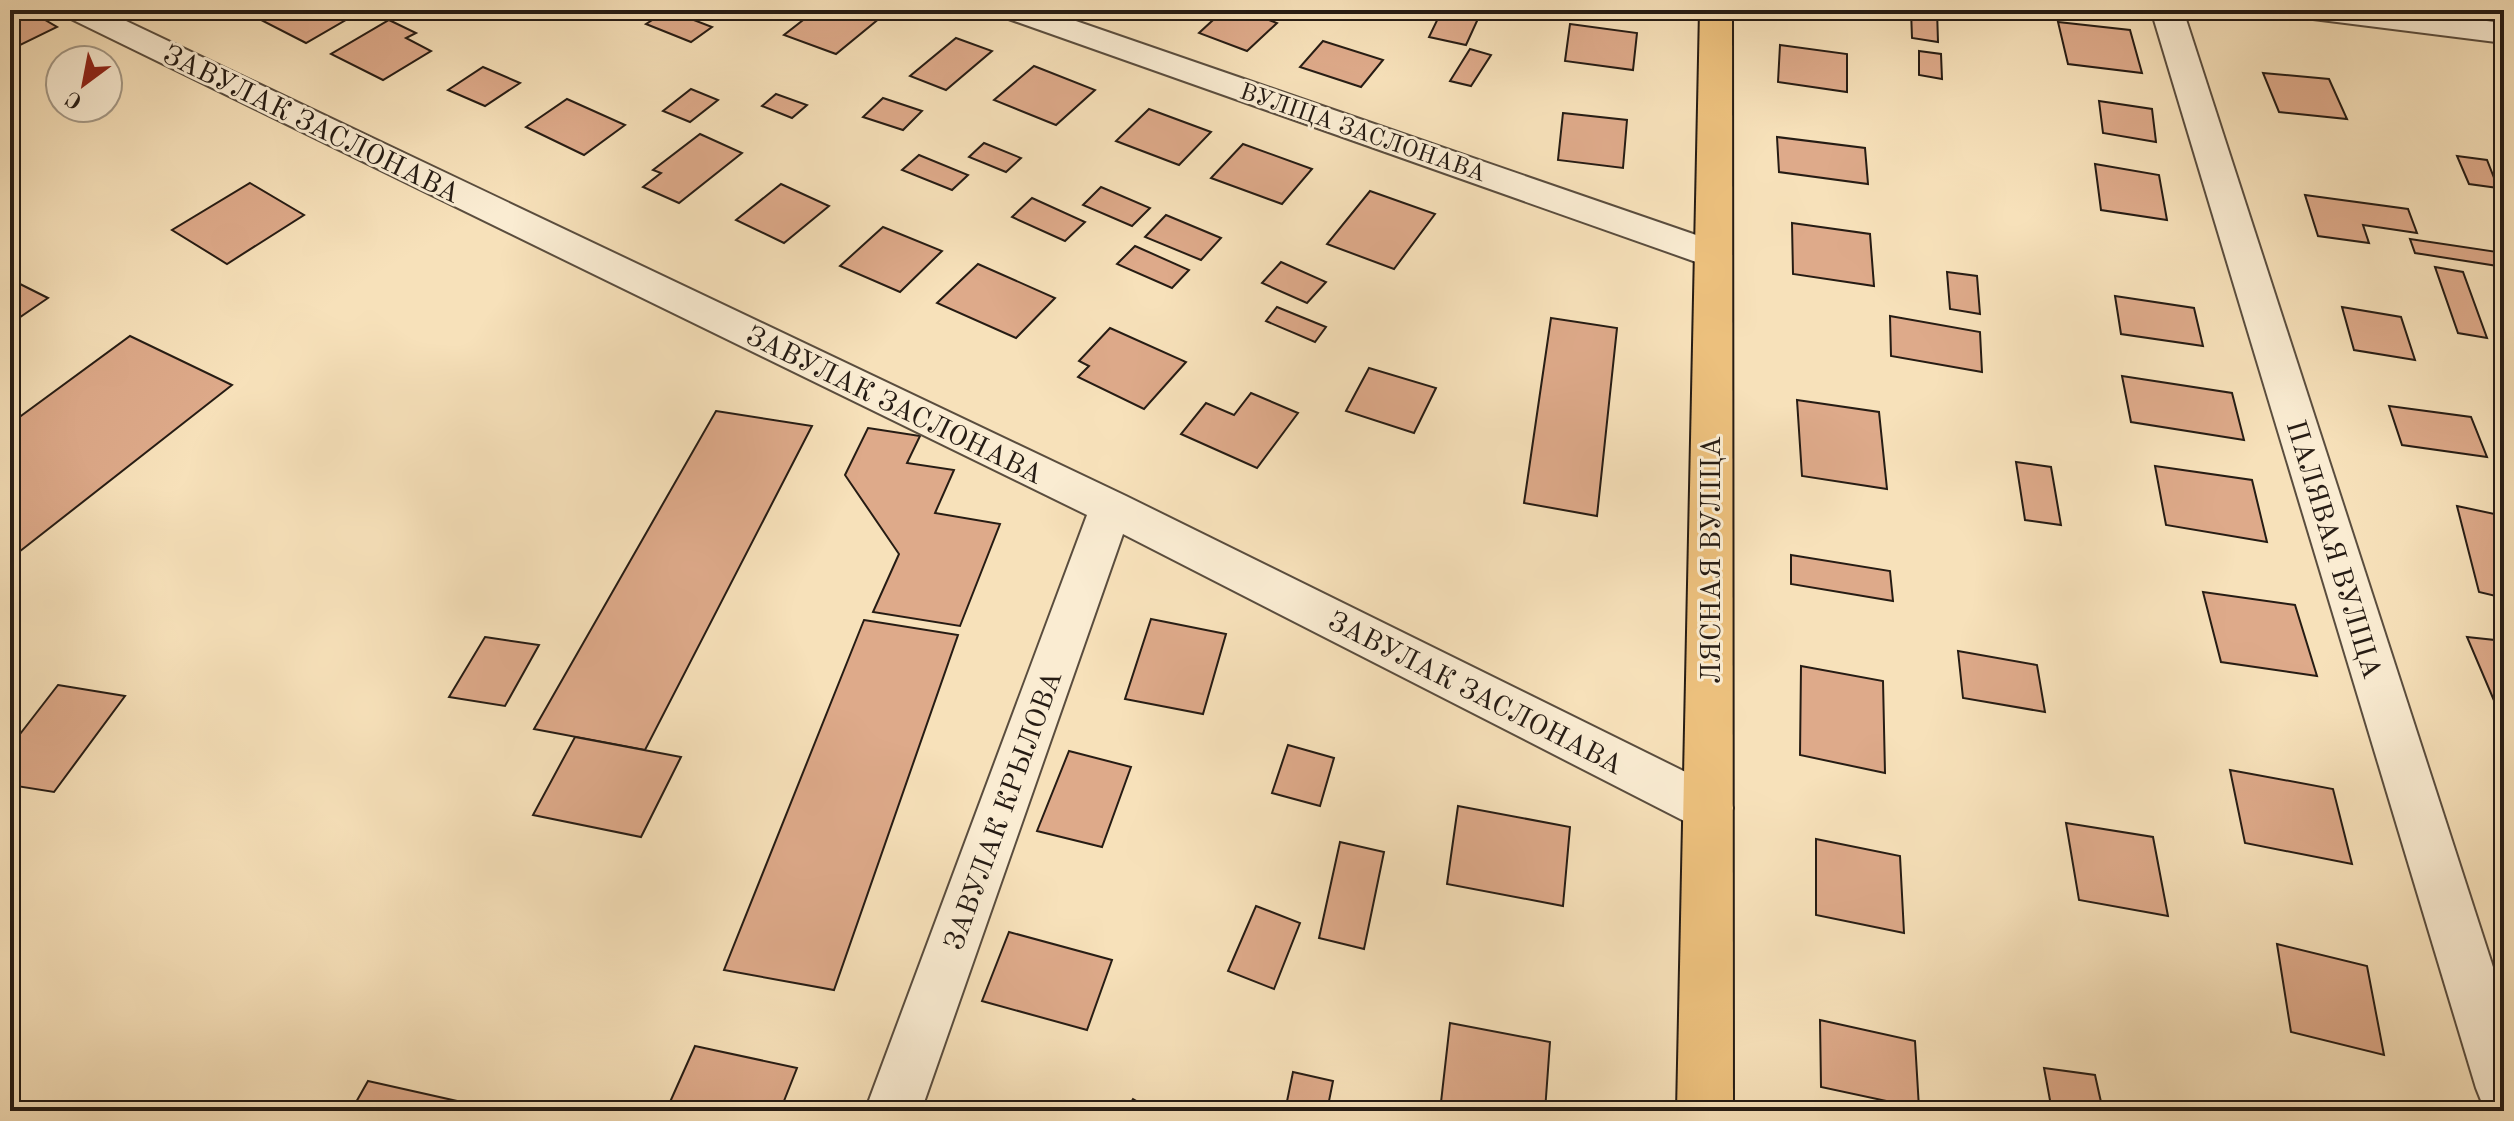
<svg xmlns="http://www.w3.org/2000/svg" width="2514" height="1121" viewBox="0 0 2514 1121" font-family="'Old Standard TT',serif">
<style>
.building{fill:#deaa8a;stroke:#261c14;stroke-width:2}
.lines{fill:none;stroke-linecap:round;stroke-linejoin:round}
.minor-casing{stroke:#5a4d3e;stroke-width:4}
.major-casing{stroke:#261c14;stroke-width:4}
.minor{fill:#faecd2;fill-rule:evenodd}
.major{fill:#ecc07d;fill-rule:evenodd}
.labels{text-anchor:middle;stroke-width:6;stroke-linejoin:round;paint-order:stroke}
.far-street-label{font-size:24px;fill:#261c14;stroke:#faecd2}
.street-label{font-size:28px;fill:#261c14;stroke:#faecd2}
</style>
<rect width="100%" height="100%" fill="#f7e1ba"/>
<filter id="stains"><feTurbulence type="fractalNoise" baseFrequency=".0025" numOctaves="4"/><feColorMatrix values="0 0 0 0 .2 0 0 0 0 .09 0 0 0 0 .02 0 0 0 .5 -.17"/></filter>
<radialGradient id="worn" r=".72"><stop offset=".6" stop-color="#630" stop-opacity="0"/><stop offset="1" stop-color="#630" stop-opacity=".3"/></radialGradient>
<g class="building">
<polygon points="10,10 28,10 57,27 10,50"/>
<polygon points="283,10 363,10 306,43 263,21"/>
<polygon points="668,10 712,27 691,42 646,24"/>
<polygon points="816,10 879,10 886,13 836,54 784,35"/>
<polygon points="1214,10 1243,10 1277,23 1247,51 1199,33 1213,20 1205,17"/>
<polygon points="1442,10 1482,10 1466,45 1429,37"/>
<polygon points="1911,10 1937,10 1938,42 1912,38"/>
<polygon points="389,20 416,33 406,38 431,51 383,80 331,54"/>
<polygon points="2058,22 2130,30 2142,73 2068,64"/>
<polygon points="1570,24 1637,33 1633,70 1565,61"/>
<polygon points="956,38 992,51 946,90 910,76"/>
<polygon points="1323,41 1383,60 1361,87 1300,67"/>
<polygon points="1780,45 1847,54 1847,92 1778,82"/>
<polygon points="1470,49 1491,55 1471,86 1450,81"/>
<polygon points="1919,51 1941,54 1942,79 1919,75"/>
<polygon points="1034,66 1095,90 1056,125 994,100"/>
<polygon points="483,67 520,83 485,106 448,90"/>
<polygon points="2263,73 2329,79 2347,119 2279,112"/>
<polygon points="691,89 718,100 690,122 663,111"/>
<polygon points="776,94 807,105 792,118 762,106"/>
<polygon points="883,98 922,111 903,130 863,117"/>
<polygon points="567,99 625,125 584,155 526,127"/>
<polygon points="2099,101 2152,109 2156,142 2103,133"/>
<polygon points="1149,109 1211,132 1179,165 1116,141"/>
<polygon points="1563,113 1627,120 1623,168 1558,160"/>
<polygon points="700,134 742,153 679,203 643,187 661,173 653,170"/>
<polygon points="1777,137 1865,148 1868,184 1779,172"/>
<polygon points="984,143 1021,158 1006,172 969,157"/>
<polygon points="1243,144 1312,169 1282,204 1211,178"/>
<polygon points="919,155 968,175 952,190 902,170"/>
<polygon points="2457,156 2487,160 2498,188 2469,184"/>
<polygon points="2095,164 2159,175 2167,220 2101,210"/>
<polygon points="250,183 304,215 227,264 172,230"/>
<polygon points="781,184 829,206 784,243 736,220"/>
<polygon points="1101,187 1150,208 1132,226 1083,205"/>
<polygon points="1370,191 1435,214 1394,269 1327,244"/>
<polygon points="2305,195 2408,209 2417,233 2363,225 2369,243 2318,236"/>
<polygon points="1032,198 1085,222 1065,241 1012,217"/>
<polygon points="1166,215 1221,238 1201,260 1145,237"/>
<polygon points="1792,223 1870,234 1874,286 1793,274"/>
<polygon points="883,227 942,251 900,292 840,266"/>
<polygon points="2410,239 2504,253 2504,267 2415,253"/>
<polygon points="1135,246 1189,270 1172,288 1117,264"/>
<polygon points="1281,262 1326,282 1307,303 1262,283"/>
<polygon points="978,264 1055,298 1016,338 937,303"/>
<polygon points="2435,267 2463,272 2487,338 2458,333"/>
<polygon points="1947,272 1977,276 1980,314 1950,309"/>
<polygon points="10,279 48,298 10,324"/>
<polygon points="2115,296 2194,308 2203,346 2121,334"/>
<polygon points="1277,307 1326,327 1315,342 1266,321"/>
<polygon points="2342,307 2401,317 2415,360 2354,350"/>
<polygon points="1890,316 1980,332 1982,372 1891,356"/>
<polygon points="1551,318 1617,328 1597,516 1524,503"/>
<polygon points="1110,328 1186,362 1144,409 1078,377 1089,366 1079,361"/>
<polygon points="130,336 232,385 10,559 10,424"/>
<polygon points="1369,368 1436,388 1414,433 1346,411"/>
<polygon points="2122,376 2232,393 2244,440 2131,422"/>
<polygon points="1251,393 1298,413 1257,468 1181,434 1206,403 1234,415"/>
<polygon points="1797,400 1879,412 1887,489 1802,476"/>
<polygon points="2389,406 2471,417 2487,457 2402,445"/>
<polygon points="716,411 812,426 645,750 534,729"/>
<polygon points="868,428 920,436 907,463 954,470 935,513 1000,524 960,626 873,612 899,554 845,475"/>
<polygon points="2016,462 2051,467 2061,525 2025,520"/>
<polygon points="2155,466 2252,480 2267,542 2166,525"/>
<polygon points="2457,506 2504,516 2504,598 2479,592"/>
<polygon points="1791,555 1890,571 1893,601 1791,584"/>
<polygon points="2203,592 2295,605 2317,676 2221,662"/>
<polygon points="1151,619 1226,634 1203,714 1125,699"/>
<polygon points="864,620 958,635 834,990 724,970"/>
<polygon points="485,637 539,645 505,706 449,697"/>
<polygon points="2467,637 2504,641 2504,724"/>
<polygon points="1958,651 2037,665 2045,712 1963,698"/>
<polygon points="1801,666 1883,681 1885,773 1800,755"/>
<polygon points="58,685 125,696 54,792 10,785 10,747"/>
<polygon points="575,737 681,757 641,837 533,815"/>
<polygon points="1288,745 1334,758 1320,806 1272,793"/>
<polygon points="1069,751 1131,767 1102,847 1037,831"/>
<polygon points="2230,770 2333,789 2352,864 2245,843"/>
<polygon points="1458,806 1570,827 1563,906 1447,884"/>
<polygon points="2066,823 2153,837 2168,916 2079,900"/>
<polygon points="1816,839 1900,856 1904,933 1816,915"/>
<polygon points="1340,842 1384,852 1364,949 1319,938"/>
<polygon points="1256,906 1300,923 1274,989 1228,971"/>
<polygon points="1009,932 1112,960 1087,1030 982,1001"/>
<polygon points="2277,944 2367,966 2384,1055 2291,1032"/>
<polygon points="1820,1020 1915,1041 1919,1108 1821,1087"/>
<polygon points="1450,1023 1550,1042 1545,1111 1440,1111"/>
<polygon points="695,1046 797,1068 780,1111 666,1111"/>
<polygon points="2044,1068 2095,1075 2103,1111 2052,1111"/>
<polygon points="1293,1072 1333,1081 1327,1111 1285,1111"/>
<polygon points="368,1081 466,1103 462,1111 351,1111"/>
<polygon points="1133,1099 1154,1111 1126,1111"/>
</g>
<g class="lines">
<defs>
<g id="minor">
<polygon points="62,10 103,10 1126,496 1726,792 1733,808 1726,824 1708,831 1690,824 1123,534 921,1111 865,1111 1087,515 67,17"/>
<polygon points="998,10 1044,10 1725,245 1730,254 1725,263 1712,267 1699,263 1003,17"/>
<polygon points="2151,10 2183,10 2504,1001 2504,1111 2484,1108 2476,1088"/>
<polygon points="2297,10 2392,10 2504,23 2504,43 2313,19 2302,17"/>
</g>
<polygon id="major" points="1700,10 1732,10 1733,1111 1677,1111"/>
</defs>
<use href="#minor" class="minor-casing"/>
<use href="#major" class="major-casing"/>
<use href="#minor" class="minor"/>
<use href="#major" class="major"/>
</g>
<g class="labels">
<g class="far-street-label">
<text transform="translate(1363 132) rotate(19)" y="8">ВУЛІЦА ЗАСЛОНАВА</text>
</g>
<g class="street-label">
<text transform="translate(312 123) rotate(26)" y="10">ЗАВУЛАК ЗАСЛОНАВА</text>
<text transform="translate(895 404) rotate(26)" y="10">ЗАВУЛАК ЗАСЛОНАВА</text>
<text transform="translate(2335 549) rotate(73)" y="10">ПАЛЯВАЯ ВУЛІЦА</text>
<text transform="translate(1710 560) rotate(-90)" y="10">ЛЯСНАЯ ВУЛІЦА</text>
<text transform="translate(1476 692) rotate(27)" y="10">ЗАВУЛАК ЗАСЛОНАВА</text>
<text transform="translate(1002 810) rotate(-70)" y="10">ЗАВУЛАК КРЫЛОВА</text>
</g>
</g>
<rect width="2514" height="1121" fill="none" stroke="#f7e1ba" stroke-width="40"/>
<rect x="12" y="12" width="2490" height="1097" fill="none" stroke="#261c14" stroke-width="4"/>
<rect x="20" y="20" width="2474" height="1081" fill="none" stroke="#261c14" stroke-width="2"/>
<g transform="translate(84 84) rotate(212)"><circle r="38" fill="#faecd2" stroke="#a59986" stroke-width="2"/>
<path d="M0-6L14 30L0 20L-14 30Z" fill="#8f2418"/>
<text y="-12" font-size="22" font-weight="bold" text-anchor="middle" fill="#261c14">С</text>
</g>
<rect width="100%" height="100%" filter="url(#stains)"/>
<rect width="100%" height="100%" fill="url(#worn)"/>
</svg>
